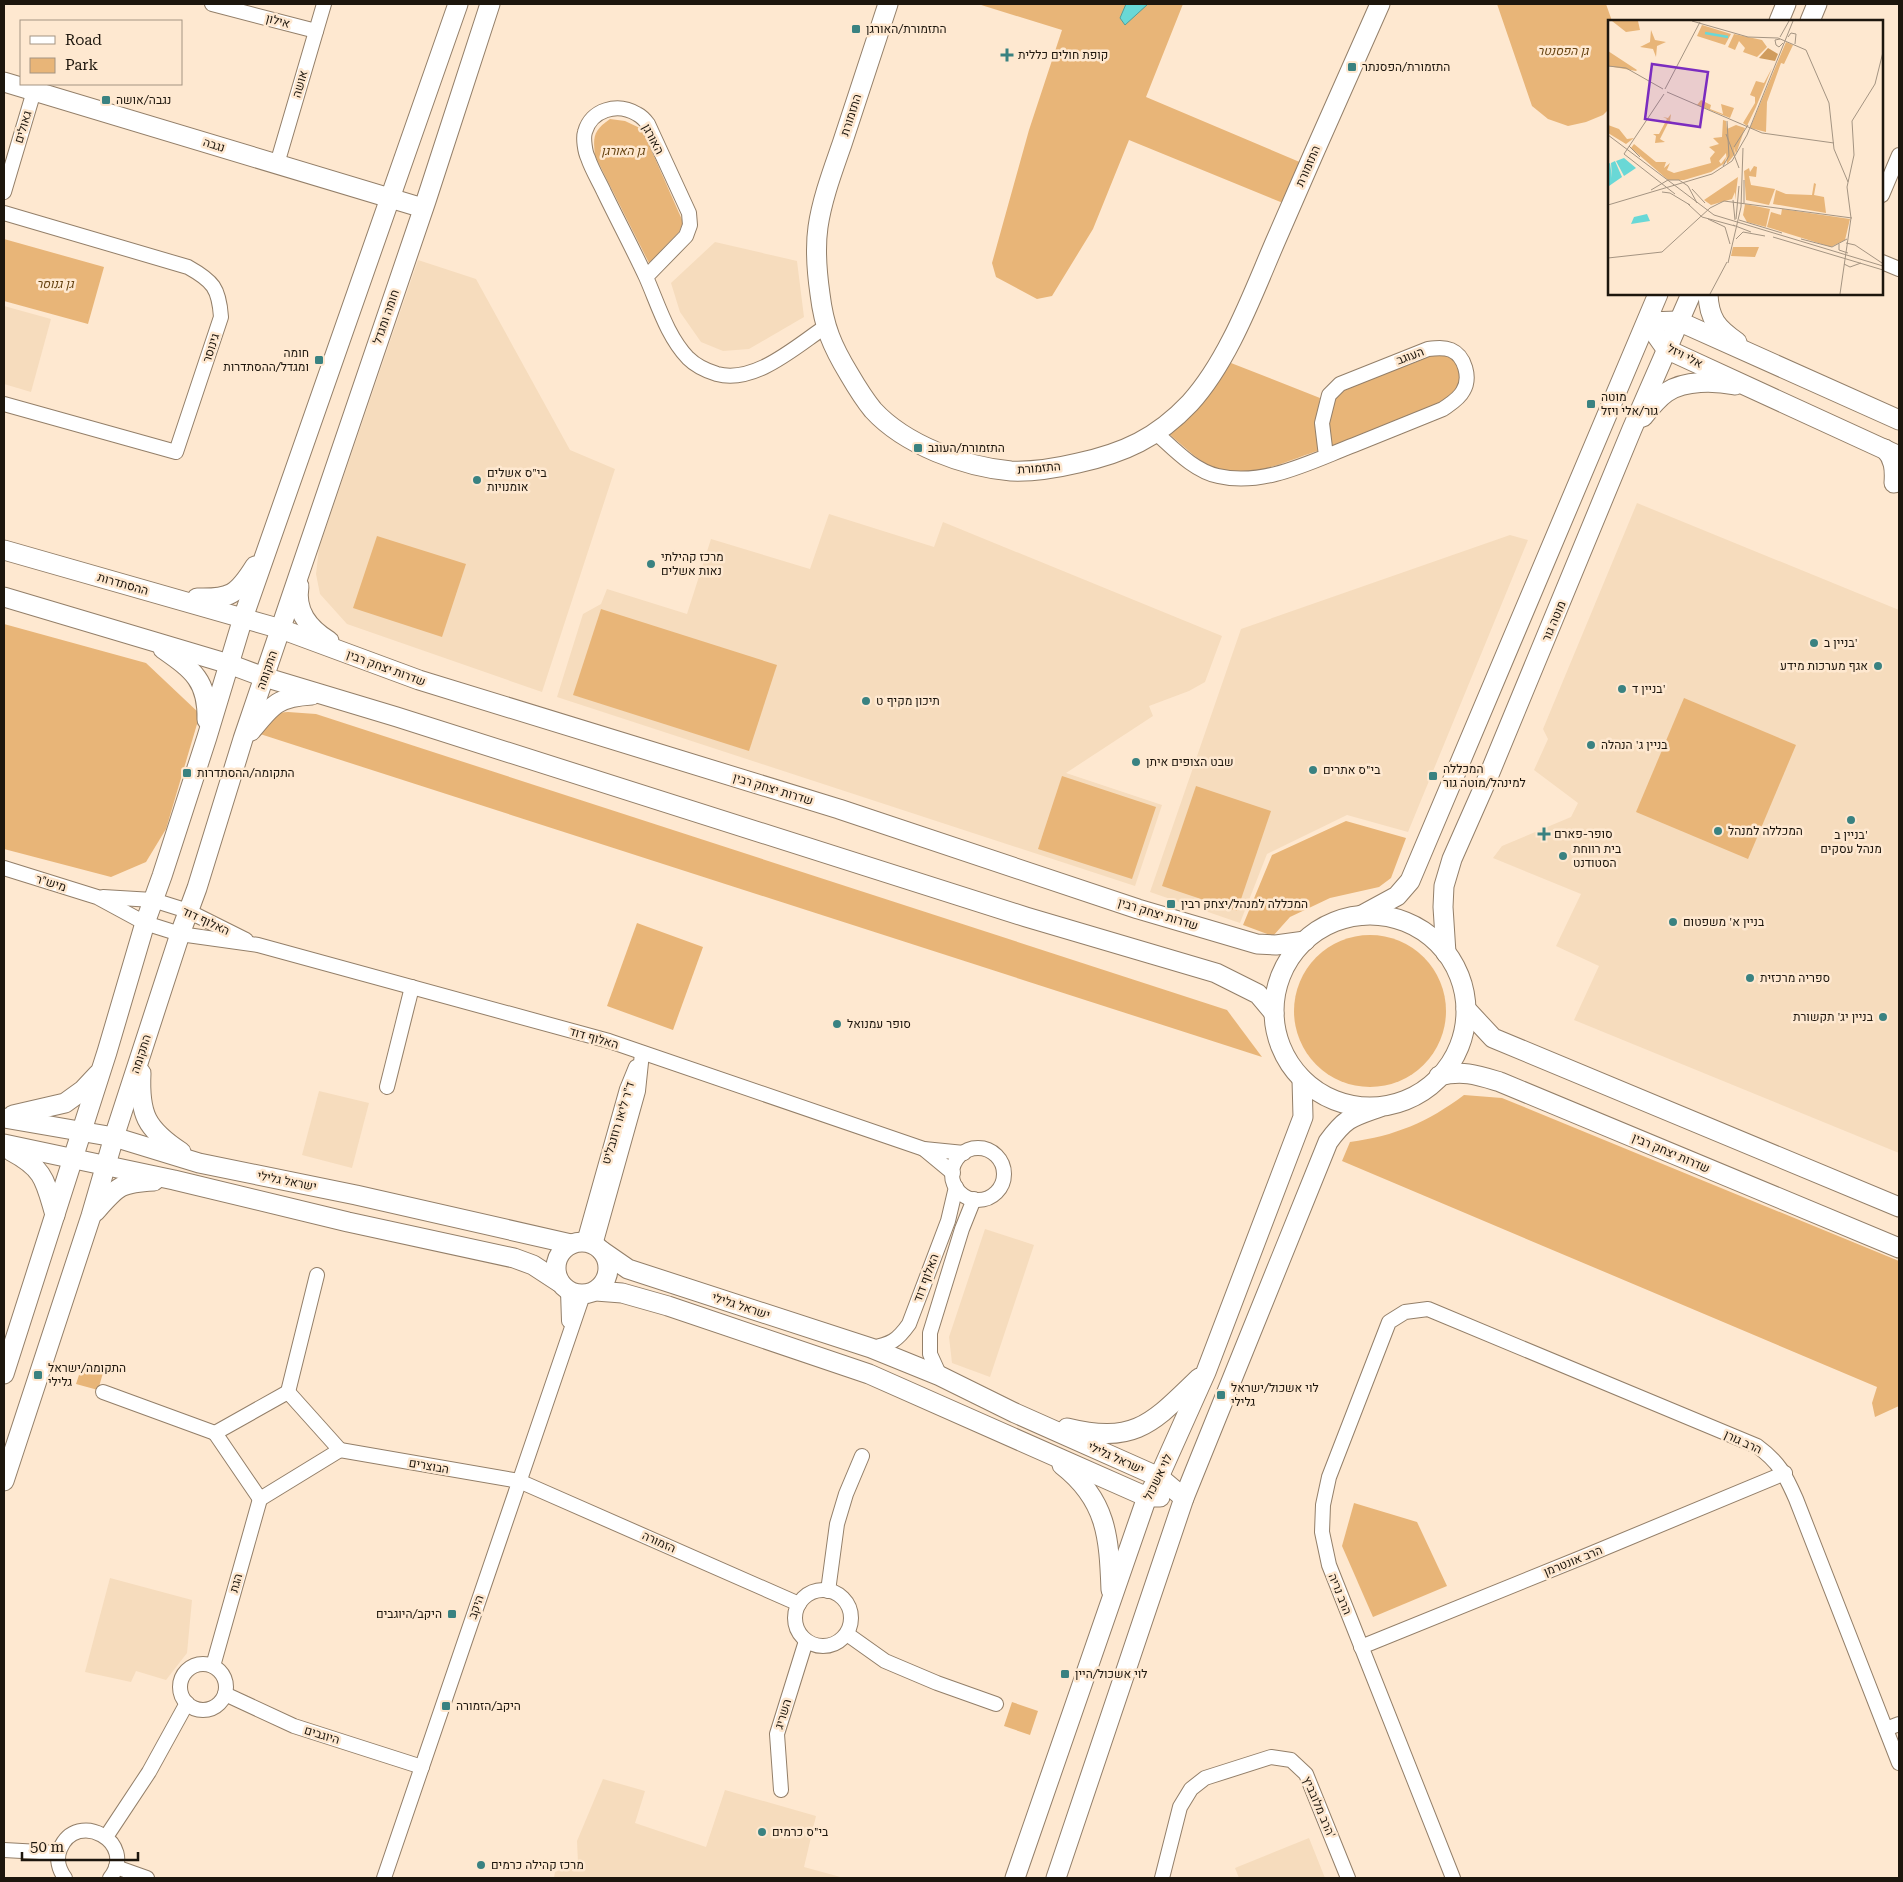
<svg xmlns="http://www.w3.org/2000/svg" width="1903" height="1882" viewBox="0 0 1903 1882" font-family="'Roboto Serif',Heebo,serif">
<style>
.built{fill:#f6dcbd}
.green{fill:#e8b578}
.water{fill:#69d8d6;stroke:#529e9a}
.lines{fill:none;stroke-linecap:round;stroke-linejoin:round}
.street-casing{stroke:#937f69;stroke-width:16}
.secondary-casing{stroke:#937f69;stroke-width:21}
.street{stroke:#fff;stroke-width:14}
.secondary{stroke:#fff;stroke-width:19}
.poi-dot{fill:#3a8281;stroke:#fee8d0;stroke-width:2}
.labels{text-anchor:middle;stroke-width:5;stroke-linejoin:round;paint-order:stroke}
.street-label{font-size:12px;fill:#1d160d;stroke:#fee8d0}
.poi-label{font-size:12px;fill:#1d160d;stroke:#fee8d0;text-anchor:start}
.park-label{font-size:12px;font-style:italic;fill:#664311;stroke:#fee8d0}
.inset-river{fill:none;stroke:#69d8d6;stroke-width:2.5}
.inset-road{fill:none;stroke:#a49482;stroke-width:1}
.view{fill:#7b2cbf;fill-opacity:0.15;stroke:#7b2cbf;stroke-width:2.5}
.inset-edge{fill:none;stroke:#1d160d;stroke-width:2.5}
</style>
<rect width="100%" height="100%" fill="#fee8d0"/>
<g class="built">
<polygon points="715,242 797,261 804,317 749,349 723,351 701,342 680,312 671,283"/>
<polygon points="418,260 476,279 570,450 615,469 542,692 347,624 320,594 316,574 319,548"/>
<polygon points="4,306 51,319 31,392 4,384"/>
<polygon points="1637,503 1899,610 1899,1153 1574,1020 1599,966 1556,946 1581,894 1493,858 1502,846 1571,817 1578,803 1534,770 1548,739 1543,729"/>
<polygon points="829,514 934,547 943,522 1222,636 1205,682 1189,691 1149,706 1153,716 1066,773 1162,805 1135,886 557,697 583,614 601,604 607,589 687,614 711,539 810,569"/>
<polygon points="1510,535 1528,540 1408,832 1347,815 1267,854 1240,923 1150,892 1241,629"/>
<polygon points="319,1091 369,1103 352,1168 302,1155"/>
<polygon points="985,1229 1034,1245 990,1377 952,1363 949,1337"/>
<polygon points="110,1578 192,1600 187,1653 166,1680 136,1671 131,1682 85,1672"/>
<polygon points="603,1779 645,1791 635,1823 706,1847 725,1790 816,1816 804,1867 844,1878 554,1878 555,1872 578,1863 577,1841"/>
<polygon points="1309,1838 1325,1878 1239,1878 1235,1868"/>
</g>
<g class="green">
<polygon points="978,4 1183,4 1146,97 1302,163 1283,203 1129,140 1093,229 1052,296 1037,299 996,277 992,263 1029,130 1062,30"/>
<polygon points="1497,4 1606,4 1612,21 1609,21 1609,109 1603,115 1586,122 1568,126 1548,119 1532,106"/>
<path d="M610,119L625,121L642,129L683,222L679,232L649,263L595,156C593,136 593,131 610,119Z"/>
<polygon points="4,239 104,267 88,324 4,301"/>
<polygon points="1430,353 1450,354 1461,370 1460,388 1441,405 1329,450 1327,424 1333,397 1342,388"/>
<path d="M1231,363L1320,398L1317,421L1320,450C1295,458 1249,479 1224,473C1206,468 1182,445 1168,433L1207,398Z"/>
<polygon points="377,536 466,564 442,637 353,608"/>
<polygon points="601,609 777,665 749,751 573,695"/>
<polygon points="4,624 146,663 200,714 166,829 146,862 111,877 4,849"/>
<polygon points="1684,698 1796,745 1748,859 1636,812"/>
<polygon points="288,712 316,714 1227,1010 1262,1057 257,733 273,713"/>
<polygon points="1062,776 1156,807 1132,879 1038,849"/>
<polygon points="1196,786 1271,811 1237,911 1162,886"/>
<polygon points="1346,821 1406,838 1391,878 1379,887 1330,898 1290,917 1273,936 1243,925 1272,855"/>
<polygon points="637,923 703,947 673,1030 607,1006"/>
<circle cx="1370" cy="1011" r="76"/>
<path d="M1464,1095L1502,1098L1899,1261V1406L1875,1417L1872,1403L1877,1387L1342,1161L1350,1142C1395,1136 1428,1122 1464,1095Z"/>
<polygon points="82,1366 103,1373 98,1390 76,1384"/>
<polygon points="1354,1503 1417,1522 1447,1586 1373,1617 1342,1546"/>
<polygon points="1012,1702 1038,1711 1030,1735 1004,1726"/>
</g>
<polygon class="water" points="1126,4 1148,4 1125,25 1120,18"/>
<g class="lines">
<defs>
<g id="street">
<polyline points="212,4 316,31"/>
<polyline points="277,164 324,4"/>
<polyline points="4,192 34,91"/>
<polyline points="1882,195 1899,155"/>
<path d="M4,213L188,267C213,281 219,288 221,317L176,452L4,404"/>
<polyline points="1882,262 1899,269"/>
<path d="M646,277L686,236L690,225L689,213L648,124C645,120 641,116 637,114C617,102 591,110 585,132C583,138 585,152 588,158C592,170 599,181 604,192C618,221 633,249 646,277C658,304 667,336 688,358C695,365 707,371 717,374C755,384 795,347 825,327"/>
<path d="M1156,433C1174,449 1194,471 1218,476C1264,487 1312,461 1354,445C1384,433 1413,421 1443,409C1450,404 1459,399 1463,391C1471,378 1465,356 1451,350C1444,347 1436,348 1428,349L1340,384L1329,395L1322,423L1326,456"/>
<polyline points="4,868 97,897 145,923 180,934 258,945 609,1041 924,1149 964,1153"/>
<polyline points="103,897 153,900 188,911 246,940"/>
<polyline points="387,1087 412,987"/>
<circle cx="978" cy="1174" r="26"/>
<polyline points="924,1149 953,1173"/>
<polyline points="584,1242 627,1089 636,1067"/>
<polyline points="595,1245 638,1091 642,1053"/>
<polyline points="568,1291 569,1321"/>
<path d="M871,1348C891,1344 897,1341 909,1324L948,1221L956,1187"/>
<polyline points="940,1376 930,1354 930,1333 962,1229 974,1199"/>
<polyline points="103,1392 215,1433"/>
<polygon points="288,1392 340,1450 260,1499 215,1433"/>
<polyline points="288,1392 317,1275"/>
<polyline points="340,1450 519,1481 799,1604"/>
<circle cx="823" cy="1618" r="28"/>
<polyline points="828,1591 837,1524 846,1494 862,1456"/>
<polyline points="847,1634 885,1661 937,1683 996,1704"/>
<polyline points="1361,1647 1583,1557 1785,1473"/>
<circle cx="203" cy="1687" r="23"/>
<polyline points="213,1666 260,1499"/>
<polyline points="225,1694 294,1726 422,1767"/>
<polyline points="1886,1729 1899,1724"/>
<polyline points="781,1790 777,1734 806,1641"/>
<polyline points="106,1837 149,1772 187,1703"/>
<polyline points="4,1850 58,1853"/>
<polyline points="116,1867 147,1878"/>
<path d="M65,1878C59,1870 56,1859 60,1849C77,1808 138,1843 110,1878"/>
<polyline points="384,1878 583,1295"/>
<polyline points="1162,1878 1180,1807 1191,1789 1205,1778 1271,1757 1291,1760 1306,1774 1348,1878"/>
<path d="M1453,1878L1329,1565L1322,1532L1323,1505L1329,1477L1389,1322L1405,1312L1428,1309L1757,1446C1779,1462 1785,1474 1796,1499L1899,1763"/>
</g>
<g id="secondary">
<path d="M888,4C873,51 857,97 842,144C833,170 822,199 818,227C815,248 817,273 820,294C824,327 832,346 849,374C856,386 864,399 873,410C905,445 965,467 1011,471C1034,472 1057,468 1078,463C1124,453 1157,438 1190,403C1229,360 1253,293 1276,240C1310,161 1345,83 1380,4"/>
<polyline points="1779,21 1786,4"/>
<polyline points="1810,21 1817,4"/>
<polyline points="4,82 423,208"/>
<path d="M1708,294C1709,319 1717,328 1737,342"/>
<polyline points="1647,322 1666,349 1899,456"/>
<polyline points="1647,322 1678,321 1899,420"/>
<path d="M1643,417C1650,408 1657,399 1667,392C1685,380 1715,381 1735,385"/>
<path d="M1885,449C1894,459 1895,469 1894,483"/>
<polyline points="4,550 281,629 419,680 839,809 1138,909 1257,944 1276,945 1305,941"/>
<path d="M299,586C295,611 308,628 329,641"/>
<polyline points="4,597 229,664 264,677 397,717 1026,917 1216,973 1258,994 1274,1013"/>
<path d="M197,598C230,599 237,595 255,566"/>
<path d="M163,649C193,670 208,681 207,720"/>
<path d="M251,731C272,705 277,697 312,695"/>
<polyline points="1362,915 1397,896 1410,881 1658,294"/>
<circle cx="1370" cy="1011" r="96"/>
<polyline points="1446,953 1443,907 1444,886 1452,859 1486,782 1632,429 1691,294"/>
<polyline points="1466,1009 1493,1038 1899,1207"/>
<path d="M141,1073C139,1114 146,1129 181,1152"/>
<path d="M1439,1076C1463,1070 1477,1075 1500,1082L1899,1248"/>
<polyline points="13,1115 65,1103 83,1090 98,1074"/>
<polyline points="4,1118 114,1137 199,1163 356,1195 571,1244"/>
<polyline points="4,1144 174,1180 348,1222 514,1258 533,1265 559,1282"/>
<path d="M11,1151C45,1169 45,1181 55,1215"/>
<path d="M95,1212C118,1186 119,1183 154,1181"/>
<circle cx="582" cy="1268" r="26"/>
<polyline points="602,1251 628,1269 871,1348 940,1376 1015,1413 1159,1477 1184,1498"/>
<polyline points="596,1291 622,1293 668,1306 869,1374 1147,1497 1160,1497"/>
<polyline points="4,1374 107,1052 145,923 162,876 207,737 243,618 458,4"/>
<path d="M1067,1428C1136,1445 1153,1422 1199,1378"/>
<path d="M1062,1465C1107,1500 1109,1537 1111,1590"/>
<polyline points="4,1481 91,1216 114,1137 180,934 197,888 243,739 426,201 490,4"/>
<polyline points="1015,1878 1147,1497 1159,1477 1206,1372 1303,1117 1302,1079"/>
<path d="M1056,1878L1184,1498L1328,1142C1346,1117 1352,1117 1380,1107"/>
</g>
</defs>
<use href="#street" class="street-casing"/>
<use href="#secondary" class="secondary-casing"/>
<use href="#street" class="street"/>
<use href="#secondary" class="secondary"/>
</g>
<g class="poi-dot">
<rect x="851" y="24" width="10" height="10" rx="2.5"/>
<path d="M1004.5 47.5h5v5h5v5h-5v5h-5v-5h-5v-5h5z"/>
<rect x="1347" y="62" width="10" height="10" rx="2.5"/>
<rect x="101" y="95" width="10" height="10" rx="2.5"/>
<rect x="314" y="355" width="10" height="10" rx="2.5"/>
<rect x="1586" y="399" width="10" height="10" rx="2.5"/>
<rect x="913" y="443" width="10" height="10" rx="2.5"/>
<circle cx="477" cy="480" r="5"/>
<circle cx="651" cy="564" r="5"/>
<circle cx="1814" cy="643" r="5"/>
<circle cx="1878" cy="666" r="5"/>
<circle cx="1622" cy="689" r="5"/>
<circle cx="866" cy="701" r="5"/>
<circle cx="1591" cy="745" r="5"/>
<circle cx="1136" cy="762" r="5"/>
<circle cx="1313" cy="770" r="5"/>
<rect x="182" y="768" width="10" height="10" rx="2.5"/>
<rect x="1428" y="771" width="10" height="10" rx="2.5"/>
<circle cx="1851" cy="820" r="5"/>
<circle cx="1718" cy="831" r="5"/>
<path d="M1541.5 826.5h5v5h5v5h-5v5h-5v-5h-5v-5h5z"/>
<circle cx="1563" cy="856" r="5"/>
<rect x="1166" y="899" width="10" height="10" rx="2.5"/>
<circle cx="1673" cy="922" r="5"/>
<circle cx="1750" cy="978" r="5"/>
<circle cx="1883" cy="1017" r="5"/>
<circle cx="837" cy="1024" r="5"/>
<rect x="33" y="1370" width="10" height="10" rx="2.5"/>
<rect x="1216" y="1390" width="10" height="10" rx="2.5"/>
<rect x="447" y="1609" width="10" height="10" rx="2.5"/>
<rect x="1060" y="1669" width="10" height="10" rx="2.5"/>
<rect x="441" y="1701" width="10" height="10" rx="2.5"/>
<circle cx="762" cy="1832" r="5"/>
<circle cx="481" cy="1865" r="5"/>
</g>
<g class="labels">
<g class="street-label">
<text transform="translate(278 21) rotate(15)" y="4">אילון</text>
<text transform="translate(300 84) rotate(-74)" y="4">אושה</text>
<text transform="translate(851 115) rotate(-72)" y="4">התזמורת</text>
<text transform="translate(23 127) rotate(-73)" y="4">גאולים</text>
<text transform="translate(653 139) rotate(62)" y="4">האורגן</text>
<text transform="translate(214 145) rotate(17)" y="4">נגבה</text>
<text transform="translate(1308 166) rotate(-66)" y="4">התזמורת</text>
<text transform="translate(386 317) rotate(-71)" y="4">חומה ומגדל</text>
<text transform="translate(211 348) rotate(-72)" y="4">גינוסר</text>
<text transform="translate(1410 356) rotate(-21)" y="4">העוגב</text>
<text transform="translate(1685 356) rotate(27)" y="4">אלי ויזל</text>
<text transform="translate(1039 468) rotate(-5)" y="4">התזמורת</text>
<text transform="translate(123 584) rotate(16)" y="4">ההסתדרות</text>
<text transform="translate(1554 621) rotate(-67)" y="4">מוטה גור</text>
<text transform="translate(386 668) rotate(20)" y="4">שדרות יצחק רבין</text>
<text transform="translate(267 670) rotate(-71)" y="4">התקומה</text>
<text transform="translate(773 789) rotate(17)" y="4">שדרות יצחק רבין</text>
<text transform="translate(51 883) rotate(17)" y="4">מיש"ר</text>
<text transform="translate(1158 914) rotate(17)" y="4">שדרות יצחק רבין</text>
<text transform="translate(206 921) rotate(25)" y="4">האלוף דוד</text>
<text transform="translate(594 1038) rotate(16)" y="4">האלוף דוד</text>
<text transform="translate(141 1054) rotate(-72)" y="4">התקומה</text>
<text transform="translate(618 1123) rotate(-73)" y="4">ד"ר ליאו רוזנבליט</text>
<text transform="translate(1671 1153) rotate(23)" y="4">שדרות יצחק רבין</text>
<text transform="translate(287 1181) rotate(11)" y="4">ישראל גלילי</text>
<text transform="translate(926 1278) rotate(-69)" y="4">האלוף דוד</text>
<text transform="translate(741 1306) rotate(18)" y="4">ישראל גלילי</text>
<text transform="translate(1743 1442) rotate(25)" y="4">הרב גורן</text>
<text transform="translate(1116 1458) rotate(24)" y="4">ישראל גלילי</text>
<text transform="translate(429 1466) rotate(10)" y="4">הבוצרים</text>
<text transform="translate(1158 1477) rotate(-64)" y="4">לוי אשכול</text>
<text transform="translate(659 1542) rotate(24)" y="4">הזמורה</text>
<text transform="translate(1573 1561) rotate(-22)" y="4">הרב אונטרמן</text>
<text transform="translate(236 1583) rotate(-74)" y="4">הגת</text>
<text transform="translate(1340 1594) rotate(68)" y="4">הרב נריה</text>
<text transform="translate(476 1607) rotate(-71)" y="4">היקב</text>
<text transform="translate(783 1714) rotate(-73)" y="4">השריג</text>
<text transform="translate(322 1735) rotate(17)" y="4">היוגבים</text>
<text transform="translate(1319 1807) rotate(67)" y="4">הרב מלובביץ'</text>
</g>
<g class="poi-label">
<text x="866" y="33">התזמורת/האורגן</text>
<text x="1018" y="59">קופת חולים כללית</text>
<text x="1362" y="71">התזמורת/הפסנתר</text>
<text x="116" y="104">נגבה/אושה</text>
<text x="309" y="357" text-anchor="end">חומה<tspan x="309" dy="14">ומגדל/ההסתדרות</tspan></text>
<text x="1601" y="401">מוטה<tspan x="1601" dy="14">גור/אלי ויזל</tspan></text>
<text x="928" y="452">התזמורת/העוגב</text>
<text x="487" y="477">בי"ס אשלים<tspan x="487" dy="14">אומנויות</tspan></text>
<text x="661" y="561">מרכז קהילתי<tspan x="661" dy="14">נאות אשלים</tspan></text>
<text x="1824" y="647">בניין ב'</text>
<text x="1868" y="670" text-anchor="end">אגף מערכות מידע</text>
<text x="1632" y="693">בניין ד'</text>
<text x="876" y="705">תיכון מקיף ט</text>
<text x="1601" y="749">בניין ג' הנהלה</text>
<text x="1146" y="766">שבט הצופים איתן</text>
<text x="1443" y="773">המכללה<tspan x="1443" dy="14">למינהל/מוטה גור</tspan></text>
<text x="1323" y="774">בי"ס אתרים</text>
<text x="197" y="777">התקומה/ההסתדרות</text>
<text x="1728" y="835">המכללה למנהל</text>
<text x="1554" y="838">סופר-פארם</text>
<text x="1851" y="839" text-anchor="middle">בניין ב'<tspan x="1851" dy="14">מנהל עסקים</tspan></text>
<text x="1573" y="853">בית רווחת<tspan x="1573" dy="14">הסטודנט</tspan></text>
<text x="1181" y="908">המכללה למנהל/יצחק רבין</text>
<text x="1683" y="926">בניין א' משפטום</text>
<text x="1760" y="982">ספריה מרכזית</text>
<text x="1873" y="1021" text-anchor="end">בניין יג' תקשורת</text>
<text x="847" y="1028">סופר עמנואל</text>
<text x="48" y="1372">התקומה/ישראל<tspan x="48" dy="14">גלילי</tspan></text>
<text x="1231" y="1392">לוי אשכול/ישראל<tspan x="1231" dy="14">גלילי</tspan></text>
<text x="442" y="1618" text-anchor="end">היקב/היוגבים</text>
<text x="1075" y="1678">לוי אשכול/היין</text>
<text x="456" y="1710">היקב/הזמורה</text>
<text x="772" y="1836">בי"ס כרמים</text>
<text x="491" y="1869">מרכז קהילה כרמים</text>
</g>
<g class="park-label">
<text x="1563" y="55">גן הפסנטר</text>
<text x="623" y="155">גן האורגן</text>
<text x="55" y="288">גן גנוסר</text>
</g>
</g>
<g transform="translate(1608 20)">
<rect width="275" height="275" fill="#fee8d0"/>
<path d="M4,1H30L32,10L18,12ZM94,5L123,14L117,25L89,16ZM43,10L47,20L58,22L49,26L48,37L45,29L32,27L42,22ZM126,14L154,20L159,27L149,37L135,32L137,28L131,21L127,30L120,27ZM178,22L185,25L176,44L173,43L159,82L158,112L142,108ZM0,31L29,50L28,51L0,46ZM164,48L148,87L139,106L135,103L147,83V77L142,75L148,61L156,63ZM93,80L103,85L102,89L115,94L113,84L126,88L122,98L89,85ZM63,94L62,101L66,103H60L52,119L57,122L47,123L48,116L45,114H51L59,99L55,97L60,98ZM115,100L118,101L119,109L128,105L137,108L128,134L126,127L127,134L119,144L118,133L111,141L113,144L118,137L117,143L103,152L76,160H60L23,128L26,124L48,142H58L56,148L62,143L59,150L66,153L103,143L102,138L107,132L101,127L111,124L105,118L114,117ZM0,105L11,109L19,119L26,118L18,124L0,113ZM146,146L149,147L148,157L141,156L143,165L167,169L161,185L138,180L136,151L141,148L142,152ZM130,157L127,180V172L124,179L103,185L96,180ZM206,163L208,164L206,175L216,177L218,193L165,184L168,170L178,174L204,175ZM137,184L162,189L158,207L139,202L135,195ZM174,189L242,199L237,220L223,227L159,207L163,192L173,195ZM125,227H151L147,237L123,236Z" fill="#e8b578"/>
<path d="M160,28L170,34L167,41L151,38Z" fill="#d09c5d"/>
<path d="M16,138L28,148L16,156L8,141ZM7,141L14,157L1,166L0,144L2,143L4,158L3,143ZM39,194L42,201L23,204L26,197Z" fill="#69d8d6"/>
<path class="inset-river" d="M97,13L120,17"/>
<path class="inset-road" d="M84,1L140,17L170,18L198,30L221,83L226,129L240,162M172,17L181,1M180,17L183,13L188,14L187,24M172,19L167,20L168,25L171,27L175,23M0,46L18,48L55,69M57,69L92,2M59,72L154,113L226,123M56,74L16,134L67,174M118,114L131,148M0,115L106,195L275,246M21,126L32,137M126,127L140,105M115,146L121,136L119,101M136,160V183M84,169L97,183M43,170L60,160H71L80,166L89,183M54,172L62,173L82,185M125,180L127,200M80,184L94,197L127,206M0,185L104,154L124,141L139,115L185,1M100,199L117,207L122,224M128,199L131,166M131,200L174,213M125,205L143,212M165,217L275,250M128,219L135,212L157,216M193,219L224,227L239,219M238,223L247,225L274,243M231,224V230L240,233M0,238L54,232L102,188L116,181L244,198M120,243L133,187L135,128M236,244L242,247L253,243M102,274L119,242M232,274L243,198L239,167L246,135L244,101L267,64L275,32"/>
<path class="view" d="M44,44L100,52L92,107L37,99Z"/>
<rect width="275" height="275" class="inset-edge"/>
</g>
<rect width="1903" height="1882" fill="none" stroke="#1d160d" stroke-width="10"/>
<rect x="20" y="20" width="162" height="65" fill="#fee8d0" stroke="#a49482"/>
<rect x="30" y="36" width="25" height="8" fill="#ffffff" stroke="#a49482"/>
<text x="65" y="45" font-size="15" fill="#1d160d">Road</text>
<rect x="30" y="58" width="25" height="15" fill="#e8b578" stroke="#a49482"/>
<text x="65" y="70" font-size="15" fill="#1d160d">Park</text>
<path d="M22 1852v8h116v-8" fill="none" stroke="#1d160d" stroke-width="2.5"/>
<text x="30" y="1852" font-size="15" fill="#1d160d" stroke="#fee8d0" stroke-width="4" paint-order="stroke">50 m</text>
</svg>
